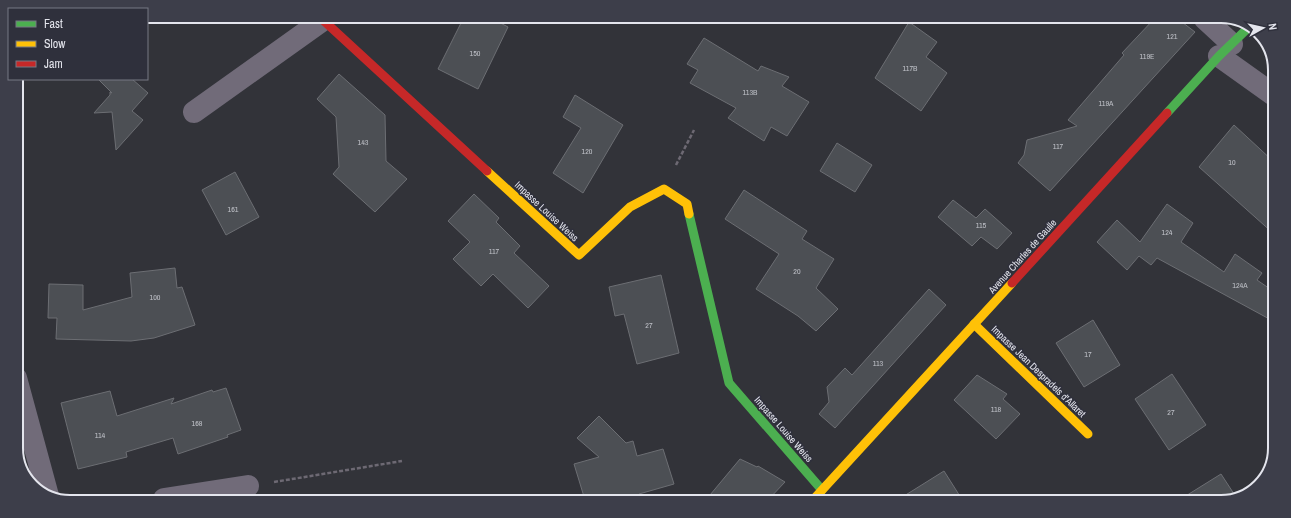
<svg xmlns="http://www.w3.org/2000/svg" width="1291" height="518" viewBox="0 0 1291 518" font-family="'Archivo Narrow',sans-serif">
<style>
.building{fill:#4c4f54;stroke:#6c6e73}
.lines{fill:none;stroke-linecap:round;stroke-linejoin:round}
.path{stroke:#6d6973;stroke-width:2.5;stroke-dasharray:4 2;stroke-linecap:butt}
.street{stroke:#716b79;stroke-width:22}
.fast{stroke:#4caf50;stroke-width:9}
.slow{stroke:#ffc107;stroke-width:9}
.jam{stroke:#c62828;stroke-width:9}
.labels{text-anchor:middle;stroke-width:3;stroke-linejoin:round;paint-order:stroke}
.number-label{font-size:8px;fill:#bec0c7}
.street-label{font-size:10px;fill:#e4e5ed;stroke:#2f303c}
.rim{fill:none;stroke:#e4e5ed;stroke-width:2}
</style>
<rect width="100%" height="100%" fill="#323339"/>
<g class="building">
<polygon points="464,17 489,17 508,27 478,89 438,69"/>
<polygon points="1154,19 1178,19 1195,32 1050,191 1018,163 1024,155 1027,140 1077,126 1068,120 1124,55 1122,53"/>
<polygon points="909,22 937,42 926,57 947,73 921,111 875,78"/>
<polygon points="704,38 758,71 761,66 789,77 782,86 809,102 787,136 771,127 764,141 728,118 736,108 690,83 698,70 687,64"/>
<polygon points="339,74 385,115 386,161 407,179 375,212 333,174 339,167 336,117 317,99"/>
<polygon points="98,79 132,79 148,93 132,111 143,120 116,150 112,112 94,113 110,95 110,92 112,93"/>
<polygon points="575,95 623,125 583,193 553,173 581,128 563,117"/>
<polygon points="1234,125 1274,162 1274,234 1199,167"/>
<polygon points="837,143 872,165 855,192 820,171"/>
<polygon points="235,172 259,217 226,235 202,190"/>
<polygon points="744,190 807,231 802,239 834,259 816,288 838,309 816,331 798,316 756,289 779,254 725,219"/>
<polygon points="474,194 499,218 496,222 520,246 514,253 549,286 528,308 493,274 481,286 453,259 470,242 448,221"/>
<polygon points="953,200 976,218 985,209 1012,233 997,249 981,237 972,246 938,217"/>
<polygon points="1167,204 1193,223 1181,242 1224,272 1235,254 1262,273 1257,280 1273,291 1273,321 1157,258 1151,265 1139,256 1127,270 1097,242 1117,220 1140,242"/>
<polygon points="175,268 177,288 182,287 195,325 154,338 131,341 56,339 57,318 48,318 49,284 83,285 83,310 132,297 130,273"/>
<polygon points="661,275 679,353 637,364 624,314 615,316 609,287"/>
<polygon points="929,289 946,305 835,428 819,414 829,402 827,387 845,368 852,375"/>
<polygon points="1093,320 1120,365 1084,387 1056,343"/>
<polygon points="1172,374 1206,425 1169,450 1135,399"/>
<polygon points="977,375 1007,394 1003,399 1020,414 996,439 954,400"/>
<polygon points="226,388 241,430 227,435 228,437 178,454 173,438 126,452 127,457 78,469 61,403 110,391 117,416 174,398 171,404 212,390 213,392"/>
<polygon points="599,416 626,443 633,441 637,456 663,449 674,484 639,494 641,501 585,500 574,464 599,457 577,438"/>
<polygon points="740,459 757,467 758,466 785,482 767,501 705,501"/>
<polygon points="944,471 963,501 896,501"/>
<polygon points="1221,474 1236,497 1221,502 1176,502"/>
</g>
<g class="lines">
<g class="path">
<polyline points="676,165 694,130"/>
<polyline points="274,482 402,461"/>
</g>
<g class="street">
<polyline points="1205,19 1232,44"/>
<polyline points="1219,56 1275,96"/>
<polyline points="194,112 323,20"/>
<polyline points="16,378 48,496"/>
<polyline points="164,499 248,486"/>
</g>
<g class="fast">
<polyline points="1167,113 1219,56 1249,27"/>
<polyline points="689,214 729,383 822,490"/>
</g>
<g class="slow">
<polyline points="487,171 579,255 630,207 664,189 687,204 689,214"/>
<polyline points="974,324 1088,434"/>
<polyline points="812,501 1012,283"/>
</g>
<g class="jam">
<polyline points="326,17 323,20 487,171"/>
<polyline points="1012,283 1167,113"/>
</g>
</g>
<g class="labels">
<g class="number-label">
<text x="1172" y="39">121</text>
<text x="475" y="56">150</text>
<text x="1147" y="59">119E</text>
<text x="910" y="71">117B</text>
<text x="750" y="95">113B</text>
<text x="1106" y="106">119A</text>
<text x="363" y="145">143</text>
<text x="1058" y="149">117</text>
<text x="587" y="154">120</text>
<text x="1232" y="165">10</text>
<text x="233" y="212">161</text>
<text x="981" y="228">115</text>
<text x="1167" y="235">124</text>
<text x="494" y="254">117</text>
<text x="797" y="274">20</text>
<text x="1240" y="288">124A</text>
<text x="155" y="300">100</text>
<text x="649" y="328">27</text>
<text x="1088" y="357">17</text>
<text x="878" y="366">113</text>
<text x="996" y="412">118</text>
<text x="1171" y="415">27</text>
<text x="197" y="426">168</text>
<text x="100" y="438">114</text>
</g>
<g class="street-label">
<text transform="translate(547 211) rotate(43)" y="4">Impasse Louise Weiss</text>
<text transform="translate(1022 256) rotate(-48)" y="4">Avenue Charles de Gaulle</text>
<text transform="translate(1039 371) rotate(44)" y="4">Impasse Jean Despradels d'Allaret</text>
<text transform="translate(784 429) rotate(49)" y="4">Impasse Louise Weiss</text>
</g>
</g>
<path d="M0 0H1291V518H0ZM70 23H1221A47 47 0 0 1 1268 70V448A47 47 0 0 1 1221 495H70A47 47 0 0 1 23 448V70A47 47 0 0 1 70 23Z" fill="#3d3e4a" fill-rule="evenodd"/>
<path class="rim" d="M70 23H1221A47 47 0 0 1 1268 70V448A47 47 0 0 1 1221 495H70A47 47 0 0 1 23 448V70A47 47 0 0 1 70 23Z"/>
<rect x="8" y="8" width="140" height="72" fill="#2f303c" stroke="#777883"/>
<rect x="16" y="21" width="20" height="6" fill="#4caf50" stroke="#777883"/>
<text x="44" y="28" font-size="12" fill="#e4e5ed">Fast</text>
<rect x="16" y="41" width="20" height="6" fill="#ffc107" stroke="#777883"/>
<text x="44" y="48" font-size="12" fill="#e4e5ed">Slow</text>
<rect x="16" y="61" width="20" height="6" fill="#c62828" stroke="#777883"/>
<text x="44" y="68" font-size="12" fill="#e4e5ed">Jam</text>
<g transform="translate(1263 28) rotate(82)" stroke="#2f303c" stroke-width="3" paint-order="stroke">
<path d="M0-3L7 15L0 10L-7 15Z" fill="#e4e5ed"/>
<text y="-6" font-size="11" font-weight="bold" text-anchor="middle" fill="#e4e5ed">N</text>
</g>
</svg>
